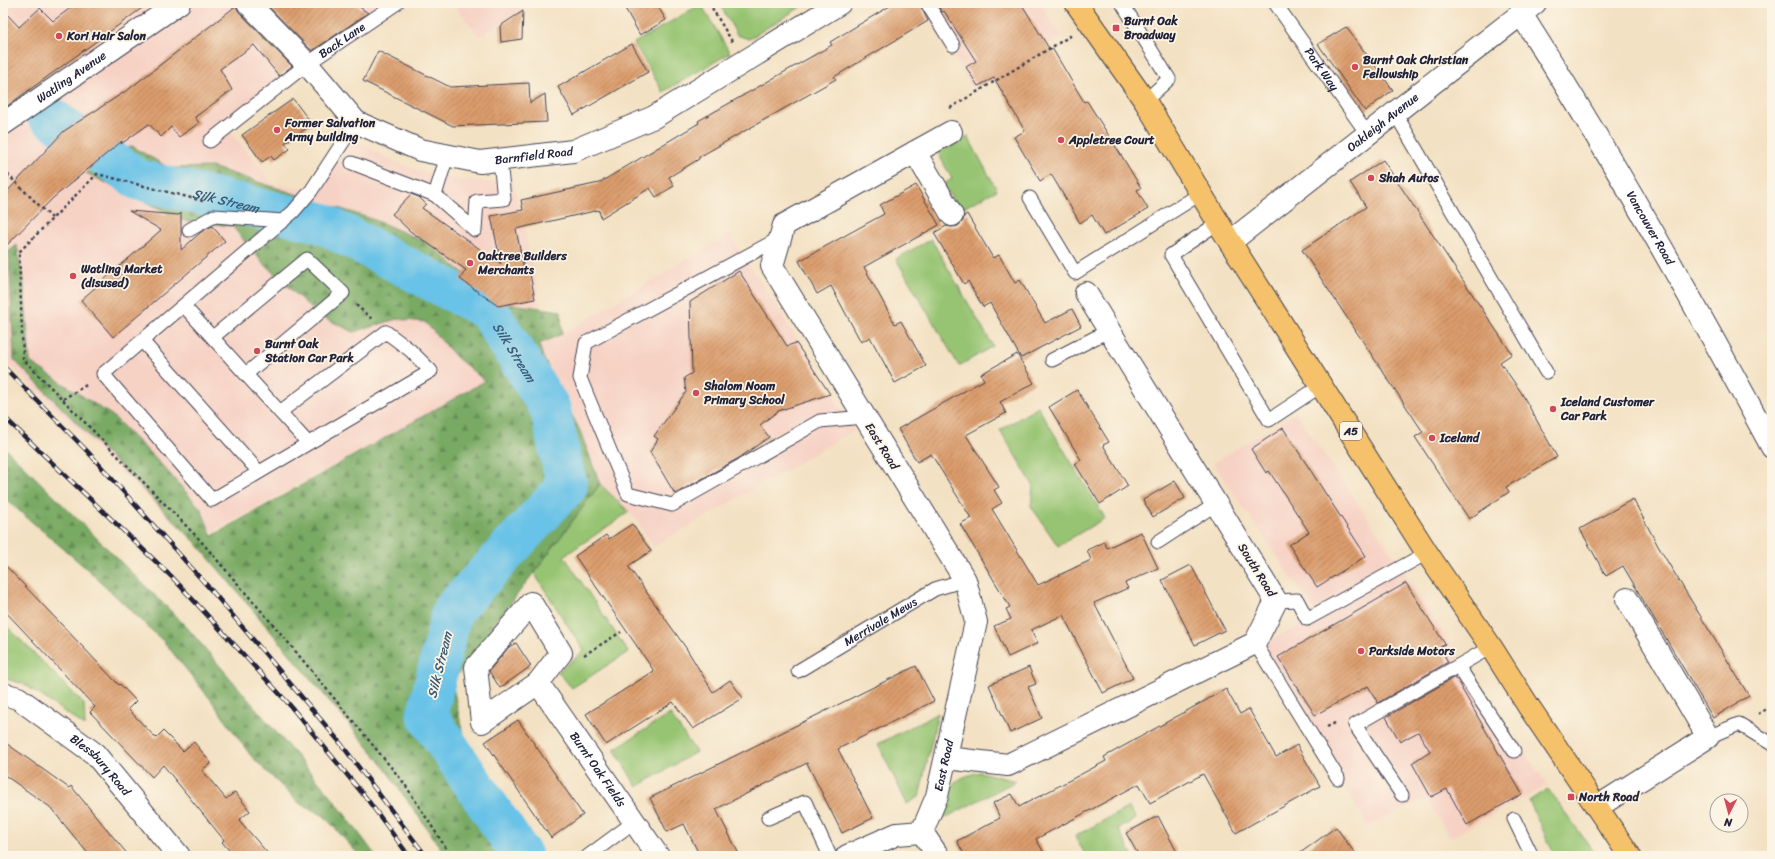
<svg xmlns="http://www.w3.org/2000/svg" width="1775" height="859" viewBox="0 0 1775 859" font-family="Sriracha,sans-serif">
<style>
.built{fill:#f6d2c5}
.grass{fill:#97c472;stroke:#5c7356}
.forest{fill:url(#forest-firs);stroke:#4e6650}
.lines{fill:none;stroke-linecap:round;stroke-linejoin:round}
.stream{stroke:#69c2e7;stroke-width:7}
.river{stroke:#69c2e7;stroke-width:41}
.building{fill:url(#building-hatch)}
.service-casing{stroke:#413f4f;stroke-width:15}
.minor-casing{stroke:#413f4f;stroke-width:24}
.tertiary-casing{stroke:#413f4f;stroke-width:24}
.primary-casing{stroke:#413f4f;stroke-width:24}
.path{stroke:#413f4f;stroke-width:2.5;stroke-dasharray:3 3;stroke-linecap:butt}
.service{stroke:#fff;stroke-width:13}
.minor{stroke:#fff;stroke-width:22}
.tertiary{stroke:#fff;stroke-width:22}
.primary{stroke:#f5c16b;stroke-width:22}
.rail-casing{stroke:#22223b;stroke-width:4.5}
.rail{stroke:#fcf5e5;stroke-width:3;stroke-dasharray:9;stroke-linecap:butt}
.poi-dot{fill:#d1495b;stroke:#fcf5e5;stroke-width:1.5}
.labels{text-anchor:middle;stroke-width:3.5;stroke-linejoin:round;paint-order:stroke}
.shield{fill:#fcf5e5;stroke:#63616e;stroke-width:1}
.shield-label{font-size:11px;font-weight:bold;fill:#22223b}
.poi-label{font-size:12px;font-weight:bold;fill:#22223b;stroke:#fcf5e5;text-anchor:start}
.street-label{font-size:12px;fill:#22223b;stroke:#fcf5e5}
.water-label{font-size:13px;font-style:italic;fill:#3b5a77;stroke:#fcf5e5}
</style>
<defs>
<pattern id="forest-firs" width="22" height="20" patternUnits="userSpaceOnUse"><rect width="22" height="20" fill="#79aa64"/><path d="M5 1l3.5 6h-7zM16 11l3.5 6h-7z" fill="#638a54"/></pattern>
<pattern id="building-hatch" width="6" height="6" patternUnits="userSpaceOnUse"><rect width="6" height="6" fill="#db9c6c"/><path d="M-1 1l2-2M0 6l6-6M5 7l2-2" fill="none" stroke="#b17f5a"/></pattern>
</defs>
<rect width="100%" height="100%" fill="#fcf5e5"/>
<filter id="ink" filterUnits="userSpaceOnUse"><feTurbulence type="fractalNoise" baseFrequency=".025" numOctaves="2"/><feDisplacementMap in="SourceGraphic" scale="8" xChannelSelector="R" yChannelSelector="G"/><feConvolveMatrix kernelMatrix="1 2 1 2 8 2 1 2 1" color-interpolation-filters="sRGB"/></filter>
<filter id="wash" filterUnits="userSpaceOnUse"><feTurbulence type="fractalNoise" baseFrequency=".012" numOctaves="4" result="noise"/><feDisplacementMap in="SourceGraphic" scale="16" xChannelSelector="R" yChannelSelector="G"/><feGaussianBlur stdDeviation="0.9" result="paint"/><feColorMatrix in="noise" values="0 0 0 0 0 0 0 0 0 0 0 0 0 0 0 0 0 1.4 0 .05"/><feComposite in="paint" operator="in"/></filter>
<g filter="url(#wash)">
<rect width="100%" height="100%" fill="#f3e1c3"/>
<g class="built">
<polygon points="3,3 401,3 229,130 273,184 312,191 356,140 381,155 408,167 436,175 461,180 487,182 513,180 538,288 540,344 562,334 730,234 855,430 653,547 637,519 600,484 580,430 543,357 486,381 194,542 3,358"/>
<polygon points="453,3 532,3 480,37"/>
<polygon points="919,3 1040,3 1062,37 973,89"/>
<polygon points="1296,413 1414,586 1454,651 1547,785 1450,838 1427,799 1368,826 1259,648 1317,615 1213,463"/>
</g>
<g class="grass">
<polygon points="719,3 807,3 749,39 737,35"/>
<polygon points="701,4 730,53 663,92 634,43"/>
<polygon points="968,137 997,190 959,210 944,184 952,179 938,153"/>
<polygon points="931,239 993,346 959,366 896,259"/>
<polygon points="1038,407 1105,518 1058,546 1031,506 1033,485 1000,430"/>
<polygon points="600,484 629,512 564,556 628,652 572,688 558,672 584,651 534,573"/>
<polygon points="3,622 84,704 85,726 24,684 3,678"/>
<polygon points="938,713 919,797 907,804 878,744"/>
<polygon points="670,714 696,752 637,787 614,749"/>
<path d="M980,772L1016,781L943,819C948,789 949,779 980,772Z"/>
<polygon points="1548,789 1597,856 1555,856 1529,801"/>
<polygon points="1129,807 1136,819 1118,829 1133,856 1086,856 1075,836"/>
</g>
<g class="forest">
<polygon points="132,146 169,168 212,167 375,220 428,243 461,271 505,303 561,311 562,334 539,344 543,357 580,431 600,484 452,682 463,735 541,856 446,856 379,760 197,544 14,360 9,251 17,245 24,286 30,362 113,416 161,464 201,509 212,536 485,381 456,357 425,322 397,319 354,332 318,315 262,262 232,226 185,221 86,173"/>
<polygon points="3,446 185,625 334,800 376,856 360,856 324,816 299,803 251,756 211,700 164,642 87,569 3,497"/>
</g>
<g class="lines">
<polyline class="stream" points="22,96 47,115"/>
<path class="river" id="s1" d="M47,115L139,180L322,223L488,310L550,408L567,486L452,611L427,715L522,856"/>
</g>
<g id="blocks">
<g class="building">
<polygon points="77,3 149,3 3,109 3,10 19,27 40,8 53,21"/>
<polygon points="265,3 354,3 368,13 312,51"/>
<polygon points="622,3 656,3 666,20 640,35"/>
<polygon points="895,3 919,3 928,21 834,77 836,79 699,157 699,159 669,177 674,186 656,197 650,188 601,218 599,210 516,229 524,270 529,269 535,299 498,306 460,279 466,270 410,231 392,214 411,194 419,197 426,204 422,208 501,264 491,216 523,210 521,200 599,183 699,123 698,121 832,45 830,42"/>
<polygon points="936,3 1021,3 1050,50 1052,48 1084,102 1087,101 1126,163 1141,188 1137,190 1148,209 1104,235 1092,215 1080,223 1051,174 1040,181 1014,137 1025,131 994,78 978,86 966,67 976,61 944,11 942,12"/>
<polygon points="236,6 239,12 292,66 279,76 254,45 220,69 232,90 195,117 199,123 179,137 171,127 161,137 149,124 121,144 122,141 53,198 3,249 3,196 64,131 129,89"/>
<polygon points="523,11 522,39 501,42 500,26"/>
<polygon points="1346,27 1393,90 1365,111 1318,44"/>
<polygon points="632,44 648,72 574,115 558,87"/>
<polygon points="378,51 450,87 529,83 530,103 545,94 547,122 453,126 363,81"/>
<polygon points="293,99 312,124 285,143 290,149 274,160 271,156 262,162 242,135"/>
<polygon points="1383,160 1512,354 1500,362 1521,392 1557,457 1506,487 1509,492 1469,519 1415,437 1423,432 1302,250 1366,207 1350,182"/>
<polygon points="916,185 939,225 864,267 895,324 901,321 926,366 895,383 870,337 861,342 831,286 817,294 799,261 884,214 880,205"/>
<polygon points="129,211 179,215 181,213 181,250 201,232 212,226 225,241 113,337 81,300 161,230"/>
<polygon points="967,214 993,258 999,255 1015,283 1020,280 1045,323 1072,309 1081,326 1021,358 990,303 983,307 968,281 964,284 934,233 946,226 952,227 958,226 963,221 964,216"/>
<polygon points="739,271 787,346 796,343 830,394 778,411 760,425 769,437 739,458 675,494 650,452 658,439 654,436 686,392 684,378 692,373 690,302"/>
<polygon points="1017,354 1034,383 1000,402 1006,413 966,435 999,487 994,490 1002,503 992,509 1038,585 1091,560 1087,550 1104,542 1107,548 1141,532 1158,568 1125,583 1128,588 1094,603 1133,678 1103,693 1063,615 1031,630 1038,643 1008,657 994,626 1011,619 1006,609 1010,607 960,524 971,518 931,454 917,462 898,429 984,380 981,374"/>
<polygon points="1077,390 1109,442 1103,445 1128,486 1100,504 1075,464 1081,460 1049,407"/>
<polygon points="1283,428 1366,556 1317,587 1289,545 1309,532 1269,471 1266,473 1251,449"/>
<polygon points="1175,481 1185,498 1153,517 1143,500"/>
<polygon points="1633,499 1658,546 1749,696 1713,718 1623,566 1606,576 1580,529"/>
<polygon points="632,524 651,551 628,566 686,648 713,692 730,680 743,698 693,729 673,702 606,745 586,714 654,671 575,556 606,535 609,539"/>
<polygon points="3,563 119,685 120,684 136,701 128,709 156,738 163,731 183,751 194,742 211,763 202,770 226,799 235,792 250,811 239,820 270,856 234,856 222,842 224,840 163,765 152,777 90,712 95,707 3,609"/>
<polygon points="1191,565 1225,630 1195,645 1162,580"/>
<polygon points="1406,583 1445,644 1440,647 1448,662 1378,703 1368,686 1315,715 1278,657"/>
<polygon points="516,643 531,666 500,688 489,671 509,647"/>
<polygon points="916,666 934,701 838,749 873,818 842,833 807,763 716,809 740,856 700,856 684,824 667,832 650,798"/>
<polygon points="1029,667 1036,684 1028,687 1042,718 1010,733 989,685"/>
<polygon points="1455,677 1522,794 1467,825 1447,789 1431,797 1412,763 1430,751 1418,732 1400,742 1386,717"/>
<polygon points="1226,689 1240,714 1249,709 1276,757 1297,745 1320,786 1236,833 1203,774 1150,803 1139,784 1036,839 1046,856 965,856 957,841 1000,818 993,803 1012,794 1019,807 1106,761 1104,757"/>
<polygon points="518,720 583,815 551,838 485,742"/>
<polygon points="3,741 69,788 71,786 129,856 90,856 50,807 3,774"/>
<polygon points="1158,816 1179,856 1139,856 1126,833"/>
<polygon points="1336,827 1357,856 1296,856 1314,843"/>
</g>
</g>
</g>
<g filter="url(#ink)">
<use href="#blocks" fill-opacity="0" stroke="#413f4f" stroke-width="1"/>
<g class="lines">
<defs>
<g id="service">
<polyline points="927,3 953,45"/>
<polyline points="1122,3 1169,79 1145,101"/>
<path id="s2" d="M1275,3L1368,135"/>
<polyline points="1395,113 1546,372"/>
<path id="s3" d="M210,141L307,64L397,3"/>
<polyline points="447,156 435,195 475,230 477,201 504,199 500,160"/>
<polyline points="352,163 435,195"/>
<polyline points="1030,198 1075,273 1200,194"/>
<polyline points="1218,223 1171,255 1269,420 1322,385"/>
<polyline points="189,230 214,216 283,221"/>
<polyline points="780,238 586,343 580,378 628,494 672,505 820,421 864,417"/>
<polyline points="184,306 308,443"/>
<polyline points="213,337 307,259 343,293 246,374"/>
<polyline points="143,342 259,472"/>
<polyline points="1052,360 1108,331"/>
<polyline points="280,412 386,332 410,350 431,371 212,500 103,374 293,212 311,191 356,122"/>
<polyline points="1158,542 1216,504"/>
<polyline points="1276,601 1297,600 1307,619 1427,553"/>
<polyline points="1255,643 1338,778"/>
<polyline points="1458,666 1514,751"/>
<path id="s4" d="M798,671L935,589L965,580"/>
<polyline points="1708,737 1739,724 1772,744"/>
<polyline points="1402,795 1355,725 1491,647"/>
<polyline points="768,818 805,802 830,856"/>
<polyline points="1514,819 1532,856"/>
<polyline points="588,856 634,822"/>
</g>
<g id="minor">
<path id="s5" d="M248,3L307,64L356,122L420,150L480,162L573,151L654,117L840,3"/>
<path id="s6" d="M1521,14C1611,155 1693,300 1772,447"/>
<polyline points="915,152 952,215"/>
<path id="s7" d="M1230,242L1535,3"/>
<polygon points="531,603 561,653 538,683 482,722 476,667"/>
<path id="s8" d="M538,683L658,856"/>
<path id="s9" d="M3,694L18,698L95,754L179,856"/>
<polyline points="946,758 1008,765 1255,643 1276,601 1086,293"/>
<polyline points="1597,807 1708,737 1627,599"/>
<polyline points="847,856 897,834 922,832"/>
<path id="s10" d="M938,856L922,832L937,796L976,622L965,580L772,266L784,225L951,132"/>
</g>
<g id="tertiary">
<path id="s11" d="M3,124L179,3"/>
</g>
<polyline id="primary" points="1076,3 1145,101 1230,242 1427,553 1491,647 1529,707 1630,856"/>
</defs>
<use href="#service" class="service-casing"/>
<use href="#minor" class="minor-casing"/>
<use href="#tertiary" class="tertiary-casing"/>
<use href="#primary" class="primary-casing"/>
<g class="path">
<polyline points="709,3 733,43"/>
<polyline points="950,108 1072,35"/>
<polyline points="3,170 52,218"/>
<polyline points="203,201 97,174 19,252 23,359 199,539 282,635 404,783 451,856"/>
<polyline points="356,305 372,319"/>
<polyline points="63,399 88,384"/>
<polyline points="584,655 621,632"/>
<polyline points="1758,714 1772,706"/>
<polyline points="1327,727 1337,722"/>
</g>
<use href="#service" class="service"/>
<use href="#minor" class="minor"/>
<use href="#tertiary" class="tertiary"/>
<use href="#primary" class="primary"/>
<defs>
<g id="rail">
<polyline points="3,366 88,452 212,591 338,740 426,856"/>
<polyline points="3,416 172,577 288,703 367,799 409,856"/>
</g>
</defs>
<use href="#rail" class="rail-casing"/>
<use href="#rail" class="rail"/>
</g>
</g>
<g class="poi-dot">
<rect x="1112" y="24" width="8" height="8" rx="2"/>
<circle cx="59" cy="36" r="4"/>
<circle cx="1355" cy="67" r="4"/>
<circle cx="277" cy="130" r="4"/>
<circle cx="1061" cy="140" r="4"/>
<circle cx="1371" cy="178" r="4"/>
<circle cx="470" cy="263" r="4"/>
<circle cx="73" cy="276" r="4"/>
<circle cx="257" cy="351" r="4"/>
<circle cx="696" cy="393" r="4"/>
<circle cx="1553" cy="409" r="4"/>
<circle cx="1432" cy="438" r="4"/>
<circle cx="1361" cy="651" r="4"/>
<rect x="1567" y="793" width="8" height="8" rx="2"/>
</g>
<g class="labels">
<rect class="shield" x="1340" y="422" width="22" height="18" rx="3"/>
<g class="shield-label">
<text x="1351" y="435">A5</text>
</g>
<g class="poi-label">
<text x="1124" y="25">Burnt Oak<tspan x="1124" dy="14">Broadway</tspan></text>
<text x="67" y="40">Kori Hair Salon</text>
<text x="1363" y="64">Burnt Oak Christian<tspan x="1363" dy="14">Fellowship</tspan></text>
<text x="285" y="127">Former Salvation<tspan x="285" dy="14">Army building</tspan></text>
<text x="1069" y="144">Appletree Court</text>
<text x="1379" y="182">Shah Autos</text>
<text x="478" y="260">Oaktree Builders<tspan x="478" dy="14">Merchants</tspan></text>
<text x="81" y="273">Watling Market<tspan x="81" dy="14">(disused)</tspan></text>
<text x="265" y="348">Burnt Oak<tspan x="265" dy="14">Station Car Park</tspan></text>
<text x="704" y="390">Shalom Noam<tspan x="704" dy="14">Primary School</tspan></text>
<text x="1561" y="406">Iceland Customer<tspan x="1561" dy="14">Car Park</tspan></text>
<text x="1440" y="442">Iceland</text>
<text x="1369" y="655">Parkside Motors</text>
<text x="1579" y="801">North Road</text>
</g>
<g class="street-label">
<text dy="4" stroke="none"><textPath href="#s3" startOffset="166">Back Lane</textPath></text>
<text dy="4" stroke="none"><textPath href="#s2" startOffset="81">Park Way</textPath></text>
<text dy="4" stroke="none"><textPath href="#s11" startOffset="83">Watling Avenue</textPath></text>
<text dy="4" stroke="none"><textPath href="#s7" startOffset="194">Oakleigh Avenue</textPath></text>
<text dy="4" stroke="none"><textPath href="#s5" startOffset="346">Barnfield Road</textPath></text>
<text dy="4" stroke="none"><textPath href="#s6" startOffset="250">Vancouver Road</textPath></text>
<text transform="translate(882 446) rotate(58)" y="4">East Road</text>
<text transform="translate(1257 570) rotate(58)" y="4">South Road</text>
<text dy="4" stroke="none"><textPath href="#s4" startOffset="96">Merrivale Mews</textPath></text>
<text dy="4" stroke="none"><textPath href="#s9" startOffset="122">Blessbury Road</textPath></text>
<text dy="4" stroke="none"><textPath href="#s10" startOffset="99">East Road</textPath></text>
<text dy="4" stroke="none"><textPath href="#s8" startOffset="105">Burnt Oak Fields</textPath></text>
</g>
<g class="water-label">
<text dy="5" stroke="none"><textPath href="#s1" startOffset="202">Silk Stream</textPath></text>
<text dy="5" stroke="none"><textPath href="#s1" startOffset="538">Silk Stream</textPath></text>
<text transform="translate(439 665) rotate(-76)" y="5">Silk Stream</text>
</g>
</g>
<rect width="1775" height="859" fill="none" stroke="#fcf5e5" stroke-width="16"/>
<g transform="translate(1729 813) rotate(186)"><circle r="19" fill="#fcf5e5" stroke="#a5a1a1"/>
<path d="M0-3L7 15L0 10L-7 15Z" fill="#d1495b"/>
<text y="-6" font-size="11" font-weight="bold" text-anchor="middle" fill="#22223b">N</text>
</g>
</svg>
